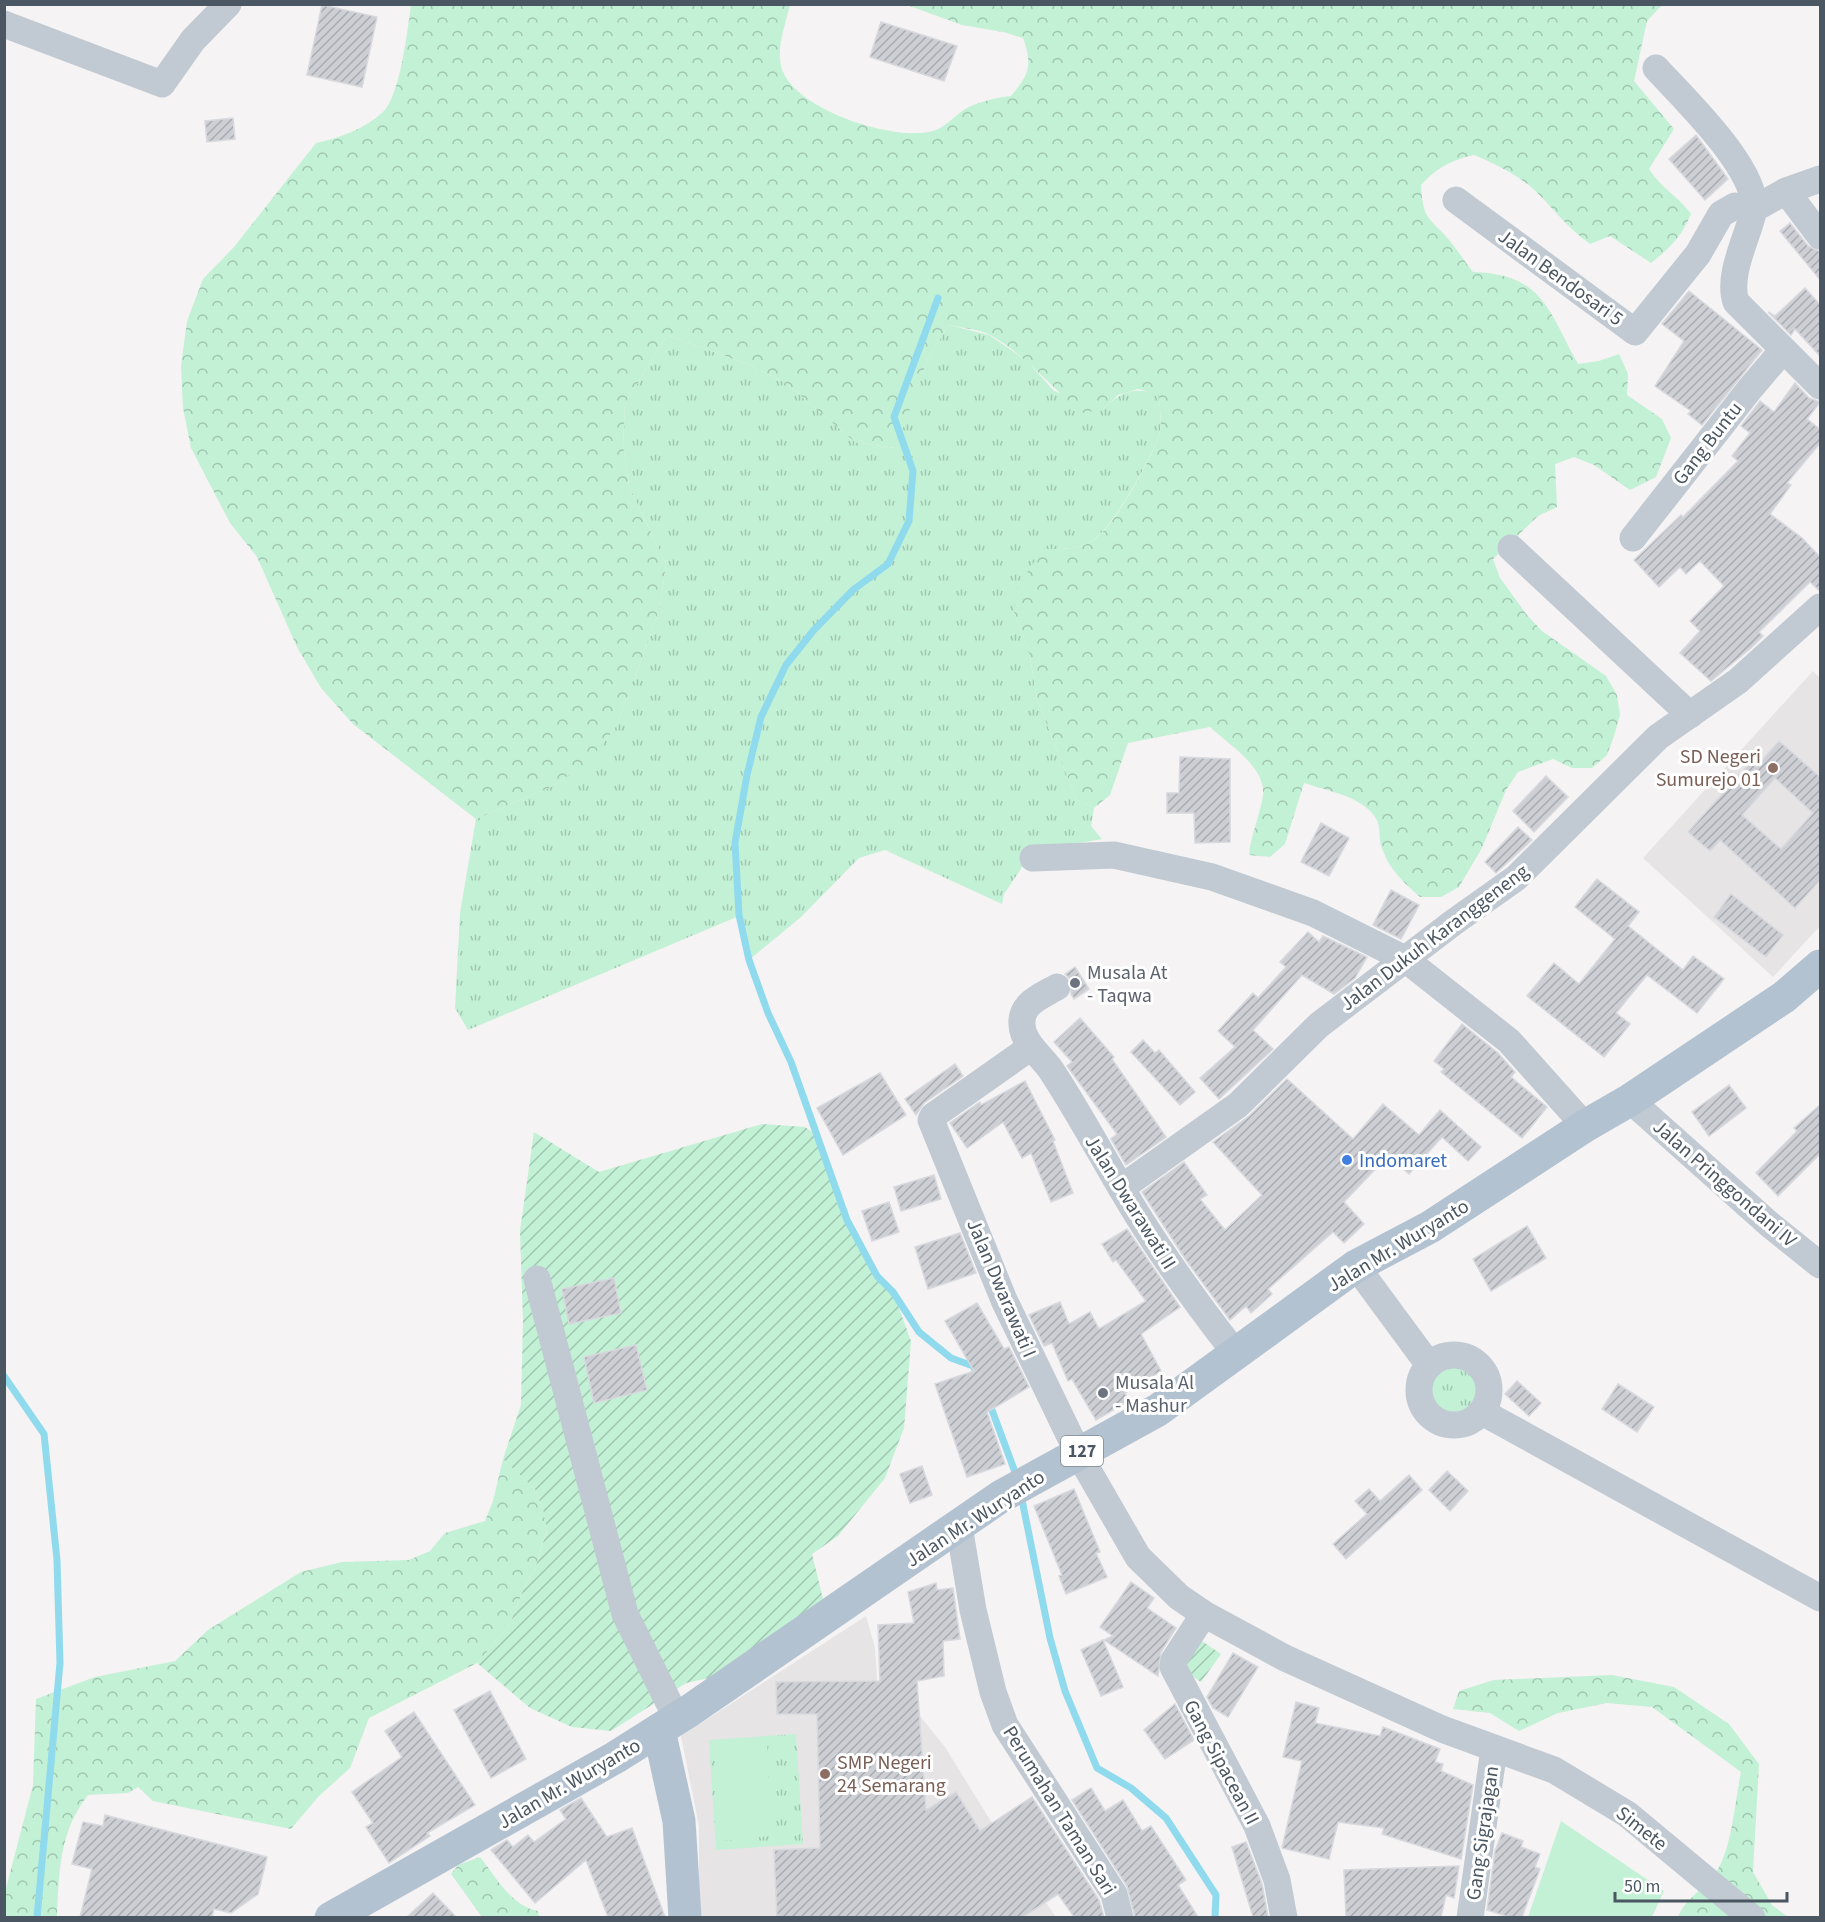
<svg xmlns="http://www.w3.org/2000/svg" width="1825" height="1922" viewBox="0 0 1825 1922" font-family="'Source Sans 3',sans-serif">
<style>
.education{fill:#e6e4e5}
.grass{fill:url(#grass-tufts)}
.forest{fill:url(#forest-crowns)}
.garden{fill:url(#garden-furrows)}
.pitch{fill:#c3f1d5}
.lines{fill:none;stroke-linecap:round;stroke-linejoin:round}
.stream{stroke:#90daee;stroke-width:7}
.building{fill:url(#building-hatch);stroke:#d7d9de;stroke-width:1.5;fill-rule:evenodd}
.minor{stroke:#c1cad2;stroke-width:27}
.major{stroke:#b3c2d1;stroke-width:33}
.education-dot{fill:#8d6e63;stroke:#fff;stroke-width:2}
.worship-dot{fill:#6b7280;stroke:#fff;stroke-width:2}
.shop-dot{fill:#3f7fe0;stroke:#fff;stroke-width:2}
.labels{text-anchor:middle;stroke-width:6;stroke-linejoin:round;paint-order:stroke}
.shield{fill:#fff;stroke:#808990;stroke-width:1.5}
.shield-label{font-size:18px;font-weight:bold;fill:#4a5661}
.street-label{font-size:20px;fill:#4a5661;stroke:#fff}
.education-label{font-size:20px;fill:#785e54;stroke:#fff;text-anchor:end}
.worship-label{font-size:20px;fill:#5b616d;stroke:#fff;text-anchor:start}
.shop-label{font-size:20px;fill:#366cbe;stroke:#fff;text-anchor:start}
</style>
<defs>
<pattern id="grass-tufts" width="24" height="20" patternUnits="userSpaceOnUse" patternTransform="scale(1.5)"><rect width="24" height="20" fill="#c3f1d5"/><path d="M3 7l-1-3M5 7V3M7 7l1-3M15 17l-1-3M17 17v-4M19 17l1-3" fill="none" stroke="#a0c6b0"/></pattern>
<pattern id="forest-crowns" width="20" height="18" patternUnits="userSpaceOnUse" patternTransform="scale(1.5)"><rect width="20" height="18" fill="#c3f1d5"/><path d="M2 6a3 3 0 1 1 6 0M12 15a3 3 0 1 1 6 0" fill="none" stroke="#a0c6b0"/></pattern>
<pattern id="garden-furrows" width="10" height="10" patternUnits="userSpaceOnUse" patternTransform="scale(1.5)"><rect width="10" height="10" fill="#c3f1d5"/><path d="M-1 1l2-2M0 10L10 0M9 11l2-2" fill="none" stroke="#a0c6b0"/></pattern>
<pattern id="building-hatch" width="6" height="6" patternUnits="userSpaceOnUse" patternTransform="scale(1.5)"><rect width="6" height="6" fill="#cdcfd5"/><path d="M-1 1l2-2M0 6l6-6M5 7l2-2" fill="none" stroke="#a8abb0"/></pattern>
</defs>
<rect width="100%" height="100%" fill="#f5f3f3"/>
<g class="education">
<polygon points="1813,671 1820,678 1820,926 1773,977 1643,858"/>
<polygon points="866,1616 875,1648 879,1711 920,1716 945,1747 1008,1849 1056,1917 699,1917 699,1826 681,1736"/>
</g>
<g class="grass">
<path d="M949,325L989,335L1027,361L1054,391L1103,409C1123,390 1132,388 1159,393C1159,406 1163,423 1159,435C1151,459 1111,532 1089,543C1075,550 1058,549 1043,549L1014,612L1029,651L1037,699L1076,799L1094,808L1091,826L1102,839L1033,851L1004,894L1002,904L885,850L859,858L801,917L749,960L739,916L468,1030L455,1008L460,913L476,819L553,786L588,761L615,728L631,688L660,608L666,564L629,486L623,445L625,404L667,335L747,364L786,383L855,442L895,448L928,358Z"/>
<circle cx="1454" cy="1391" r="28"/>
<polygon points="796,1734 803,1844 716,1850 709,1740"/>
</g>
<g class="forest">
<path d="M411,4L790,5C785,26 773,56 785,76C804,111 894,142 933,131C945,128 956,114 967,108C981,101 995,98 1011,96C1029,74 1033,66 1023,38L1003,32L962,25L907,5H1662L1647,21L1634,81L1674,129L1649,169C1663,190 1677,195 1691,214C1682,236 1670,248 1651,263L1610,236L1590,244C1567,228 1551,205 1530,186C1514,173 1493,163 1474,155C1451,160 1437,168 1421,185C1423,222 1429,216 1450,241C1458,251 1465,262 1473,272C1543,274 1548,310 1578,364L1599,361L1619,354L1628,374L1627,395L1662,419L1671,438L1656,477L1630,490L1594,465L1574,457L1555,464L1557,507L1538,516L1493,559L1500,578L1527,615L1542,631L1606,676L1617,695L1620,715L1614,736L1607,755L1592,768H1572L1553,759L1518,772L1506,790L1482,848L1459,887L1441,897H1420C1405,884 1390,870 1383,851C1376,834 1385,824 1368,809C1351,794 1324,790 1304,783L1285,844L1270,857L1249,855C1251,834 1260,816 1263,795C1266,767 1228,744 1210,727L1128,743L1110,795L1094,808L1076,799L1037,699L1029,651L1014,612L1018,586L1043,549C1058,549 1075,550 1089,543C1112,532 1151,460 1159,435C1163,424 1159,406 1159,394L1138,389L1118,395L1103,409L1083,413C1052,389 1024,353 990,335C979,329 962,328 949,325L928,358L896,448L855,442L786,383L747,364L667,335L625,404L623,445L629,486L666,564L660,608L631,688L615,728L588,762L553,786L476,819L353,724L321,688L297,647L257,557L230,523L191,448L183,408L181,366L187,321L203,279L234,247L316,143C339,138 365,129 383,112C400,96 408,28 411,4Z"/>
<path d="M503,1459L535,1489L543,1509L547,1529L535,1569L524,1588L509,1626L477,1663L369,1718L350,1768L318,1797L291,1829L153,1801L138,1787L128,1793L88,1795C59,1832 59,1872 57,1917L5,1918V1892L33,1785L36,1699L95,1677L175,1661L208,1630L301,1572L342,1562L409,1560L430,1551L445,1533L485,1521L493,1501Z"/>
<path d="M1612,1675L1674,1687L1729,1724L1759,1764L1753,1872L1772,1905L1788,1917H1678C1686,1897 1705,1889 1717,1871C1732,1847 1735,1801 1741,1772L1652,1707L1607,1703L1558,1713L1519,1731L1490,1713L1453,1709L1459,1691L1494,1680Z"/>
<path d="M480,1857C496,1877 511,1906 538,1911L539,1917H482L451,1874L458,1865Z"/>
</g>
<g class="garden">
<polygon points="762,1124 805,1127 815,1134 847,1220 877,1276 893,1292 911,1341 904,1428 885,1478 838,1536 812,1554 823,1599 722,1675 686,1683 611,1731 572,1727 530,1708 477,1663 509,1626 524,1588 535,1569 547,1530 543,1509 535,1489 503,1459 521,1405 523,1321 520,1231 534,1132 599,1172"/>
<polygon points="1202,1641 1221,1654 1201,1682 1182,1669"/>
</g>
<g class="pitch">
<polygon points="767,1742 771,1836 722,1841 716,1744"/>
<polygon points="1561,1821 1664,1891 1652,1917 1528,1917"/>
</g>
<g class="lines">
<g class="stream">
<polyline points="938,298 894,417 913,471 909,521 888,564 853,590 813,631 786,665 761,717 747,775 735,843 739,915 749,960 768,1013 791,1062 847,1220 877,1276 893,1292 919,1332 951,1358 973,1366 975,1370"/>
<polyline points="4,1376 44,1434 57,1560 60,1663 37,1918"/>
<polyline points="989,1402 1015,1472"/>
<polyline points="1022,1500 1050,1638 1065,1691 1097,1768 1131,1788 1166,1818 1216,1895 1215,1918"/>
</g>
</g>
<g class="building">
<polygon points="322,5 377,17 362,87 307,75"/>
<polygon points="881,22 957,46 944,81 870,57"/>
<polygon points="233,118 235,139 207,142 205,121"/>
<polygon points="1696,135 1728,179 1705,200 1669,159"/>
<polygon points="1790,223 1808,246 1821,252 1821,281 1780,231"/>
<polygon points="1805,288 1821,306 1821,357 1795,329 1791,335 1768,312 1775,316"/>
<polygon points="1689,291 1762,350 1702,425 1688,414 1691,411 1655,386 1684,341 1662,324"/>
<polygon points="1795,383 1809,398 1820,402 1807,419 1821,430 1821,442 1787,483 1791,485 1770,514 1802,538 1821,558 1821,592 1810,582 1759,632 1763,636 1751,648 1711,681 1680,653 1700,631 1690,621 1724,586 1700,561 1686,574 1680,567 1659,587 1634,560 1681,515 1683,517 1738,461 1732,456 1750,433 1741,426 1760,401 1774,412"/>
<path d="M1779,741L1821,778V879L1795,908L1720,840L1710,851L1688,832L1751,762L1756,767ZM1775,778L1813,813L1781,849L1742,815Z"/>
<polygon points="1180,757 1230,759 1230,842 1195,843 1194,813 1167,813 1167,793 1179,793"/>
<polygon points="1546,776 1568,797 1534,832 1513,811"/>
<polygon points="1321,823 1349,838 1329,876 1301,862"/>
<polygon points="1518,827 1532,840 1496,873 1485,862"/>
<polygon points="1597,879 1639,912 1628,926 1683,970 1693,956 1724,979 1697,1013 1647,975 1616,1013 1630,1024 1604,1057 1527,996 1554,963 1579,984 1615,939 1575,907"/>
<polygon points="1391,890 1419,905 1401,939 1373,925"/>
<polygon points="1731,894 1783,935 1766,957 1714,917"/>
<polygon points="1308,932 1319,942 1323,936 1367,957 1355,978 1334,994 1302,975 1253,1030 1273,1049 1219,1099 1200,1078 1235,1047 1218,1031 1253,993 1258,998 1286,967 1280,962"/>
<polygon points="1075,967 1089,989 1074,999 1071,994 1071,980 1065,974"/>
<polygon points="1080,1018 1114,1057 1112,1059 1166,1137 1126,1165 1111,1139 1117,1134 1067,1066 1072,1062 1054,1042"/>
<polygon points="1462,1024 1498,1053 1515,1072 1511,1077 1547,1107 1522,1138 1441,1072 1444,1069 1434,1061"/>
<polygon points="1143,1040 1155,1053 1159,1050 1195,1092 1180,1105 1131,1052"/>
<polygon points="955,1064 963,1076 924,1103 916,1115 905,1099"/>
<polygon points="880,1073 906,1115 843,1155 817,1108"/>
<polygon points="1287,1079 1353,1139 1383,1104 1419,1135 1440,1110 1481,1147 1468,1161 1442,1137 1409,1174 1388,1156 1344,1202 1364,1224 1344,1243 1333,1232 1268,1289 1272,1294 1251,1313 1246,1306 1230,1320 1186,1260 1142,1192 1184,1162 1207,1195 1200,1199 1225,1230 1262,1195 1213,1142 1249,1116"/>
<polygon points="1025,1081 1055,1140 1053,1141 1073,1193 1051,1202 1031,1153 1022,1158 1003,1122 967,1148 950,1123 980,1102 981,1105"/>
<polygon points="1729,1085 1746,1108 1709,1136 1692,1112"/>
<polygon points="1821,1104 1821,1153 1778,1196 1756,1173 1797,1131 1794,1128"/>
<polygon points="934,1175 941,1199 901,1211 894,1187"/>
<polygon points="889,1202 899,1232 872,1241 862,1211"/>
<polygon points="1527,1226 1546,1258 1491,1291 1473,1259"/>
<polygon points="1127,1229 1180,1307 1141,1334 1161,1371 1125,1393 1129,1401 1096,1420 1072,1379 1068,1381 1052,1343 1044,1346 1029,1315 1060,1302 1069,1324 1090,1312 1099,1329 1146,1301 1116,1260 1113,1262 1102,1244"/>
<polygon points="960,1233 976,1273 928,1289 915,1247"/>
<polygon points="614,1278 621,1313 569,1324 562,1289"/>
<polygon points="977,1303 1004,1349 1009,1347 1029,1387 987,1412 1005,1464 967,1477 935,1384 974,1371 945,1321"/>
<polygon points="636,1345 647,1390 594,1403 584,1357"/>
<polygon points="1517,1381 1541,1403 1529,1416 1505,1394"/>
<polygon points="1618,1384 1654,1407 1637,1432 1602,1409"/>
<polygon points="922,1466 932,1495 910,1503 900,1474"/>
<polygon points="1447,1471 1468,1491 1450,1511 1429,1490"/>
<polygon points="1409,1475 1422,1490 1346,1559 1333,1544 1367,1514 1355,1501 1369,1489 1380,1501"/>
<polygon points="1074,1489 1100,1552 1096,1553 1107,1577 1066,1594 1059,1576 1062,1575 1034,1506"/>
<polygon points="1131,1582 1154,1598 1147,1608 1176,1628 1161,1652 1158,1676 1104,1640 1113,1636 1100,1627"/>
<polygon points="936,1583 937,1590 953,1588 960,1639 943,1641 944,1676 917,1681 926,1810 956,1792 980,1831 1032,1797 1099,1900 1104,1917 1074,1917 1058,1894 1023,1917 777,1917 774,1850 820,1848 817,1714 777,1714 776,1682 880,1681 878,1625 914,1623 908,1592"/>
<polygon points="1103,1640 1123,1687 1101,1696 1081,1650"/>
<polygon points="1233,1653 1258,1667 1228,1717 1213,1708 1207,1697"/>
<polygon points="490,1691 526,1759 491,1778 454,1710"/>
<polygon points="1296,1702 1319,1708 1315,1723 1380,1736 1383,1727 1440,1749 1435,1762 1443,1764 1441,1771 1473,1785 1461,1859 1382,1834 1384,1828 1338,1822 1329,1859 1282,1848 1302,1761 1283,1757"/>
<polygon points="1175,1704 1194,1740 1165,1759 1144,1730"/>
<polygon points="414,1712 475,1805 427,1833 430,1836 389,1863 366,1827 373,1823 352,1792 402,1757 385,1731"/>
<polygon points="1091,1788 1105,1811 1123,1800 1142,1831 1151,1826 1186,1880 1178,1885 1198,1917 1135,1917 1127,1886 1072,1800"/>
<polygon points="581,1798 607,1837 632,1828 665,1917 608,1917 586,1860 535,1903 491,1850 507,1840 513,1847 528,1835 534,1842 566,1819 560,1810"/>
<polygon points="105,1815 267,1857 258,1894 231,1913 214,1909 212,1917 80,1917 92,1869 72,1864 83,1822 103,1826"/>
<polygon points="1502,1833 1523,1841 1521,1847 1540,1854 1535,1867 1540,1869 1522,1917 1509,1917 1487,1910 1495,1851"/>
<polygon points="1246,1842 1262,1884 1268,1917 1253,1917 1232,1847"/>
<polygon points="1459,1866 1454,1898 1446,1895 1441,1917 1346,1917 1344,1870"/>
<polygon points="433,1893 456,1917 407,1917"/>
</g>
<g class="lines">
<g class="minor">
<polyline points="4,24 162,84 193,40 228,4"/>
<path d="M1656,68C1682,97 1763,173 1753,213C1747,239 1727,275 1736,302L1820,386"/>
<polyline points="1786,191 1820,236"/>
<polyline points="1456,200 1635,332 1698,254 1721,214 1735,206 1754,209 1786,191 1820,179"/>
<polyline points="1633,538 1749,390 1783,350"/>
<polyline points="1511,548 1690,715"/>
<polyline points="1033,858 1114,855 1212,877 1313,913 1405,959 1509,1041 1585,1126"/>
<path d="M1057,987C1042,996 1020,1003 1022,1025C1023,1043 1041,1056 1051,1070C1082,1117 1108,1168 1138,1216C1168,1264 1201,1309 1236,1354"/>
<polyline points="1031,1047 933,1116 931,1120 1004,1300 1078,1453 1138,1557 1179,1597 1204,1614 1285,1658 1442,1729 1554,1770 1627,1814 1752,1918"/>
<polyline points="1630,1100 1769,1224 1820,1265"/>
<polyline points="1121,1188 1238,1105 1319,1025 1454,922 1516,878 1658,737 1738,681 1820,607"/>
<polyline points="1356,1266 1429,1365"/>
<polyline points="537,1279 625,1614 677,1719"/>
<circle cx="1454" cy="1390" r="35"/>
<polyline points="1482,1412 1820,1598"/>
<polyline points="959,1526 973,1610 993,1692 1005,1725 1114,1894 1120,1918"/>
<polyline points="1204,1614 1174,1660 1173,1667 1257,1826 1277,1880 1284,1918"/>
<polyline points="1470,1918 1494,1749"/>
</g>
<g class="major">
<polyline points="659,1730 679,1821 685,1918"/>
<polyline points="331,1918 616,1757 689,1711 1000,1497 1158,1410 1356,1266 1430,1227 1585,1126 1630,1100 1784,997 1820,966"/>
</g>
</g>
<g class="education-dot">
<circle cx="1773" cy="768" r="6"/>
<circle cx="825" cy="1774" r="6"/>
</g>
<g class="worship-dot">
<circle cx="1075" cy="983" r="6"/>
<circle cx="1103" cy="1393" r="6"/>
</g>
<circle class="shop-dot" cx="1347" cy="1160" r="6"/>
<g class="labels">
<rect class="shield" x="1061" y="1436" width="42" height="30" rx="4.5"/>
<g class="shield-label">
<text x="1082" y="1457">127</text>
</g>
<g class="street-label">
<text transform="translate(1561 277) rotate(36)" y="7">Jalan Bendosari 5</text>
<text transform="translate(1707 443) rotate(-52)" y="7">Gang Buntu</text>
<text transform="translate(1434 937) rotate(-37)" y="7">Jalan Dukuh Karanggeneng</text>
<text transform="translate(1725 1183) rotate(41)" y="7">Jalan Pringgondani IV</text>
<text transform="translate(1131 1202) rotate(58)" y="7">Jalan Dwarawati II</text>
<text transform="translate(1398 1245) rotate(-31)" y="7">Jalan Mr. Wuryanto</text>
<text transform="translate(1002 1288) rotate(67)" y="7">Jalan Dwarawati I</text>
<text transform="translate(975 1518) rotate(-33)" y="7">Jalan Mr. Wuryanto</text>
<text transform="translate(1222 1762) rotate(62)" y="7">Gang Sipacean II</text>
<text transform="translate(569 1783) rotate(-30)" y="7">Jalan Mr. Wuryanto</text>
<text transform="translate(1060 1810) rotate(58)" y="7">Perumahan Taman Sari</text>
<text transform="translate(1642 1828) rotate(38)" y="7">Simete</text>
<text transform="translate(1482 1833) rotate(-82)" y="7">Gang Sigrajagan</text>
</g>
<g class="education-label">
<text x="1761" y="763">SD Negeri<tspan x="1761" dy="23">Sumurejo 01</tspan></text>
<text x="837" y="1769" text-anchor="start">SMP Negeri<tspan x="837" dy="23">24 Semarang</tspan></text>
</g>
<g class="worship-label">
<text x="1087" y="979">Musala At<tspan x="1087" dy="23">- Taqwa</tspan></text>
<text x="1115" y="1389">Musala Al<tspan x="1115" dy="23">- Mashur</tspan></text>
</g>
<g class="shop-label">
<text x="1359" y="1167">Indomaret</text>
</g>
</g>
<rect width="1825" height="1922" fill="none" stroke="#4a5661" stroke-width="12"/>
<path d="M1615 1892v9h172v-9" fill="none" stroke="#4a5661" stroke-width="3"/>
<text x="1624" y="1892" font-size="18" fill="#4a5661" stroke="#ffffff" stroke-width="4.5" paint-order="stroke">50 m</text>
</svg>
